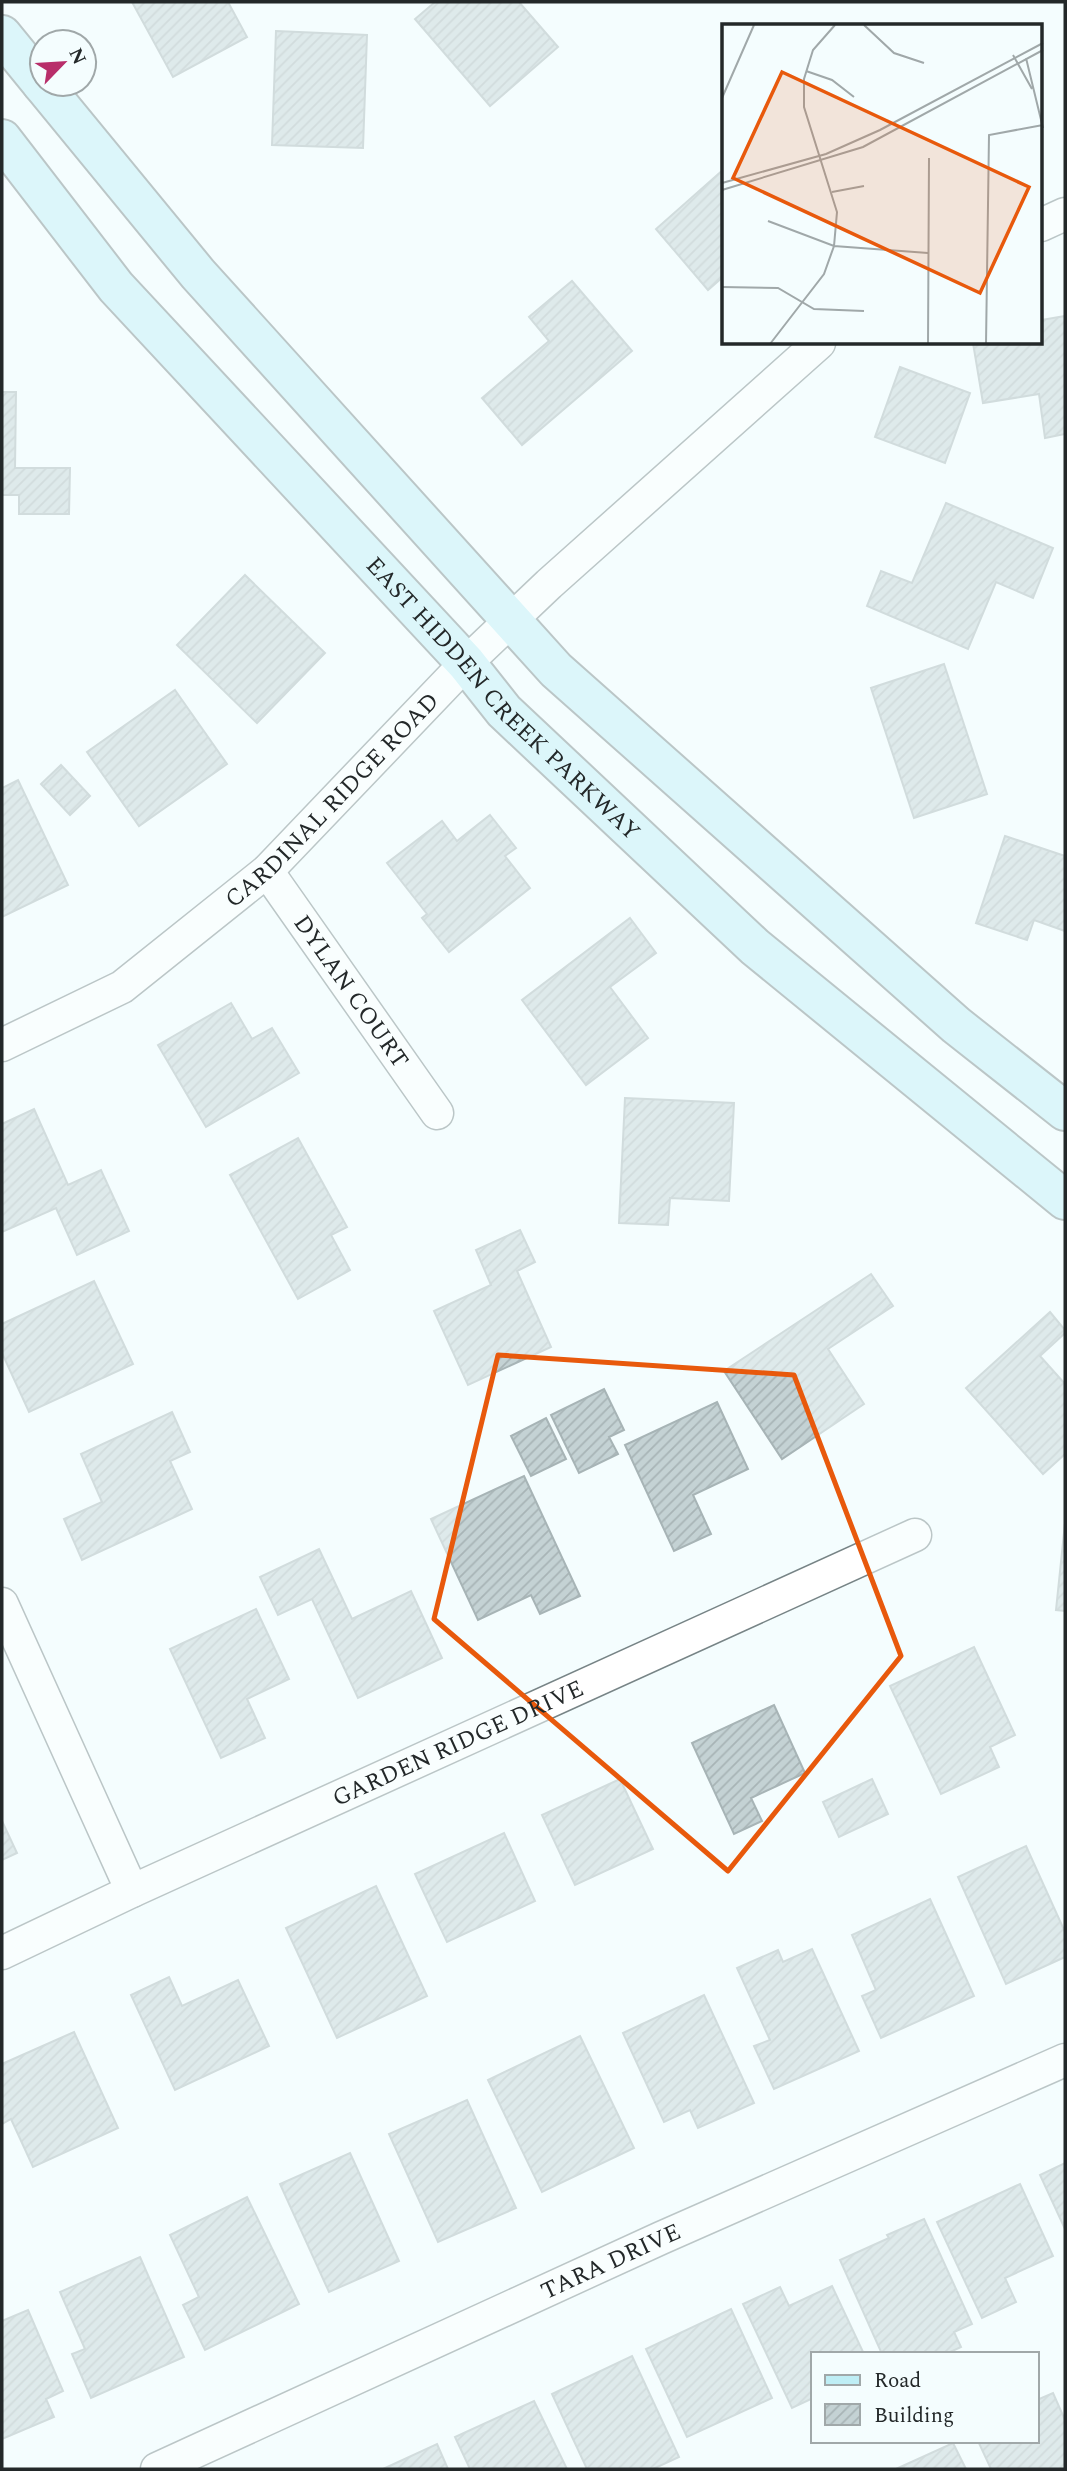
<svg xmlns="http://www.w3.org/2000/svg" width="1067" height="2471" viewBox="0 0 1067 2471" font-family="Spectral,serif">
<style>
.building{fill:url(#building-hatch);stroke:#a7b4b6;stroke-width:2}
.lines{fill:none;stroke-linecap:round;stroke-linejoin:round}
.street-casing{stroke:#778486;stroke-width:35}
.secondary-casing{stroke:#778486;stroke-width:42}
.street{stroke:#fff;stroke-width:32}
.secondary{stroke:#beeef5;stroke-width:38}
.marked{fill:none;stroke:#e8590c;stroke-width:5;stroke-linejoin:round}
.labels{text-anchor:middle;stroke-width:5;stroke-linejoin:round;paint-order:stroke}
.street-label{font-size:24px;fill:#232829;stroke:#f4fdfe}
.inset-road{fill:none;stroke:#a0a8a9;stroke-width:2}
.view{fill:#e8590c;fill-opacity:0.15;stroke:#e8590c;stroke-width:3.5}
.inset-edge{fill:none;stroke:#232829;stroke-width:3.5}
</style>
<defs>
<pattern id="building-hatch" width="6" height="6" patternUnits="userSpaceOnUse" patternTransform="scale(1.75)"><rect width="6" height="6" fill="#c4d2d4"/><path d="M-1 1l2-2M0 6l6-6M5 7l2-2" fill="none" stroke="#a8b4b6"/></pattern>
</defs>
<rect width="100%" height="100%" fill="#f4fdfe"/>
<g class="building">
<polygon points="132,2 228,2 247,37 173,77"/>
<polygon points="435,2 519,2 558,47 490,106 415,19"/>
<polygon points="276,31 367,35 363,148 272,145"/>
<polygon points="724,169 724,276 708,290 656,229"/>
<polygon points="572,281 632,351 522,445 482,398 549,341 529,317"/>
<polygon points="1065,316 1065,434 1045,438 1039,394 983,403 973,343 1041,343 1041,320"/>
<polygon points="900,367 970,393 945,463 875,437"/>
<polygon points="2,392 16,392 15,468 70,468 69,514 19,514 19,495 2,495"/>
<polygon points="946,503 1053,548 1033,598 996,582 968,649 867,606 881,571 912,583"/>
<polygon points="245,575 325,653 257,723 177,645"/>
<polygon points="944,664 987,794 914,818 871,688"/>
<polygon points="175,690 227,764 139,826 87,752"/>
<polygon points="61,765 90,796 70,815 41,784"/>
<polygon points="18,780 68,885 2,917 2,788"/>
<polygon points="490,815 516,848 505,856 530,888 449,952 422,918 427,914 387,863 442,821 457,841"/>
<polygon points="1005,836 1065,856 1065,931 1034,920 1027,940 976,923"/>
<polygon points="630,918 656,953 610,987 648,1038 586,1085 522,1000"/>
<polygon points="231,1003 252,1039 272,1028 299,1073 206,1127 158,1045"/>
<polygon points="625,1098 734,1103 729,1201 670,1198 668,1225 619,1223"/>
<polygon points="34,1109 68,1185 101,1170 129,1231 77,1255 56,1208 2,1232 2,1124"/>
<polygon points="298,1138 347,1227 331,1235 350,1270 298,1299 230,1175"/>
<polygon points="520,1230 535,1262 517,1271 551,1347 468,1385 434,1311 491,1285 476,1250"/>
<polygon points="871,1274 893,1306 828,1349 864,1404 782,1459 724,1371"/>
<polygon points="94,1281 133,1364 29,1412 2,1353 2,1324"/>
<polygon points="1050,1312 1065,1330 1065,1333 1040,1356 1065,1384 1065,1454 1043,1474 966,1388"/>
<polygon points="604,1389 624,1430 609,1437 618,1454 579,1473 551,1415"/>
<polygon points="717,1402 748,1469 693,1495 711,1534 674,1551 625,1445"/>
<polygon points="172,1412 190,1452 170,1461 192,1509 82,1560 64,1519 102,1502 81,1454"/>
<polygon points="546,1418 566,1459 531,1476 511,1436"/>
<polygon points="524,1476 580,1596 540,1614 531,1595 478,1620 431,1519"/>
<polygon points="1065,1523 1065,1611 1056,1610"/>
<polygon points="319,1549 352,1619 411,1591 442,1658 358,1698 312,1599 278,1615 260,1577"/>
<polygon points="256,1609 289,1679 247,1699 265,1738 221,1758 170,1649"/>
<polygon points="974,1647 1015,1735 990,1747 999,1767 941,1794 890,1686"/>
<polygon points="774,1705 805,1773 751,1798 762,1821 734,1834 692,1743"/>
<polygon points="620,1779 653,1849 575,1885 542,1815"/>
<polygon points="872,1779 888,1814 839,1837 823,1802"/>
<polygon points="2,1821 17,1853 2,1860"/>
<polygon points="504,1833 535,1901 447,1942 415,1874"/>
<polygon points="1026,1846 1065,1932 1065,1957 1006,1984 958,1877"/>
<polygon points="376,1886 427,1996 337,2038 286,1928"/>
<polygon points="930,1899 974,1996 881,2038 862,1996 876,1990 852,1935"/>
<polygon points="812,1949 859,2051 774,2089 754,2046 770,2040 737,1968 778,1950 783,1962"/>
<polygon points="169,1977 182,2006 238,1980 269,2046 175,2090 131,1995"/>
<polygon points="704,1995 754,2103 698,2128 690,2110 664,2122 623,2033"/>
<polygon points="74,2032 118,2128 33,2167 11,2119 2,2124 2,2064"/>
<polygon points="580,2036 634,2148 542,2192 488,2080"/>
<polygon points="467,2100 516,2208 438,2242 389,2134"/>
<polygon points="350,2153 399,2261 329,2292 280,2184"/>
<polygon points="1065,2163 1065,2229 1040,2175"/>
<polygon points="1020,2184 1053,2256 1005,2278 1016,2302 982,2318 937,2222"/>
<polygon points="247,2197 299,2304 205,2350 183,2305 199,2297 170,2235"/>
<polygon points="924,2219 972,2324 954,2332 961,2347 946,2354 882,2354 840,2260 889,2238 887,2235"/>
<polygon points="140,2257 184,2357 91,2398 72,2354 85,2349 60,2292"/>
<polygon points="832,2286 864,2354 813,2354 813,2398 792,2408 743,2304 780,2287 789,2306"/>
<polygon points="731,2309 772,2398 687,2437 646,2349"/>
<polygon points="28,2310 63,2391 46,2399 54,2417 2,2439 2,2321"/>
<polygon points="632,2356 679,2457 653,2469 587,2469 552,2394"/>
<polygon points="1053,2393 1065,2420 1065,2469 991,2469 978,2441 1037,2441 1037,2400"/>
<polygon points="534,2401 567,2469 470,2469 455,2437"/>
<polygon points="953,2443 966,2469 896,2469"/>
<polygon points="437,2444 448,2469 383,2469"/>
</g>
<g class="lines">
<defs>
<g id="street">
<polyline points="1041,225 1065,214"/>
<path id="s1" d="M267,871L437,1113"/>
<path id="s2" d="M2,1045L122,987L267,871L466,663L549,584L819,343"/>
<polyline points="2,1604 132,1891"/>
<path id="s3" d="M2,1953L132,1891L915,1535"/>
<path id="s4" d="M157,2469L661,2238L1065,2060"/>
</g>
<g id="secondary">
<polyline points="2,35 42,84"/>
<polyline points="42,84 198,274 556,670 956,1025 1065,1111"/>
<path id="s5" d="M2,139L116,287L466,663L504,711L755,947L1065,1200"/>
</g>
</defs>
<use href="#street" class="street-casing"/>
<use href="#secondary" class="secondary-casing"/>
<use href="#street" class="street"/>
<use href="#secondary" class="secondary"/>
</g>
<path d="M0 0H1067V2471H0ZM498,1355L794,1375L901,1656L728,1871L434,1619Z" fill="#f4fdfe" fill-opacity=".55" fill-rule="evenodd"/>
<path class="marked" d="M498,1355L794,1375L901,1656L728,1871L434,1619Z"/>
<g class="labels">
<g class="street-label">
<text dy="8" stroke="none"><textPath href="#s5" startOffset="752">EAST HIDDEN CREEK PARKWAY</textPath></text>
<text dy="8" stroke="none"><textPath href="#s2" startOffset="415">CARDINAL RIDGE ROAD</textPath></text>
<text dy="8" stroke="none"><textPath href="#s1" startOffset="147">DYLAN COURT</textPath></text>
<text dy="8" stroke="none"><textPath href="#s3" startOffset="502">GARDEN RIDGE DRIVE</textPath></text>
<text dy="8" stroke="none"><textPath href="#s4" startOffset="499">TARA DRIVE</textPath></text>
</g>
</g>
<g transform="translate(722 24)">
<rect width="320" height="320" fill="#f4fdfe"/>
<path class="inset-road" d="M142,1L172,29L202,39M291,31L310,65M304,34L321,104M84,47L110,56L132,73M0,74L32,1M0,159L104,130L158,106L321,19M0,166L141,123L321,26M110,168L142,162M46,197L112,222L206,229M0,263L56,264L92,285L142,287M48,320L102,250L112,222L115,188L82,83V55L91,26L113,1M206,320L207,134M264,320L267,111L321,101"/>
<path class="view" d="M60,48L307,163L258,269L11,154Z"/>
<rect width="320" height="320" class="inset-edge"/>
</g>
<rect width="1067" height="2471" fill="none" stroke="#232829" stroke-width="7"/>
<rect x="811" y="2352" width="228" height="91" fill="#f4fdfe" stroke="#a0a8a9" stroke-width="2"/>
<rect x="825" y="2375" width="35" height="10" fill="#beeef5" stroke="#a0a8a9" stroke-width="2"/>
<text x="874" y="2387" font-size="21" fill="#232829">Road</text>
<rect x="825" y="2404" width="35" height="21" fill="url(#building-hatch)" stroke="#a0a8a9" stroke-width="2"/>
<text x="874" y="2422" font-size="21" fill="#232829">Building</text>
<g transform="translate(63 63) rotate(65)"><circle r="33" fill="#f4fdfe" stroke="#a0a8a9" stroke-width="2"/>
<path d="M0-5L12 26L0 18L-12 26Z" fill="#b82e6a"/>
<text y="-10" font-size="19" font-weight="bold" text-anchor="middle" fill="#232829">N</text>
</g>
</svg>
